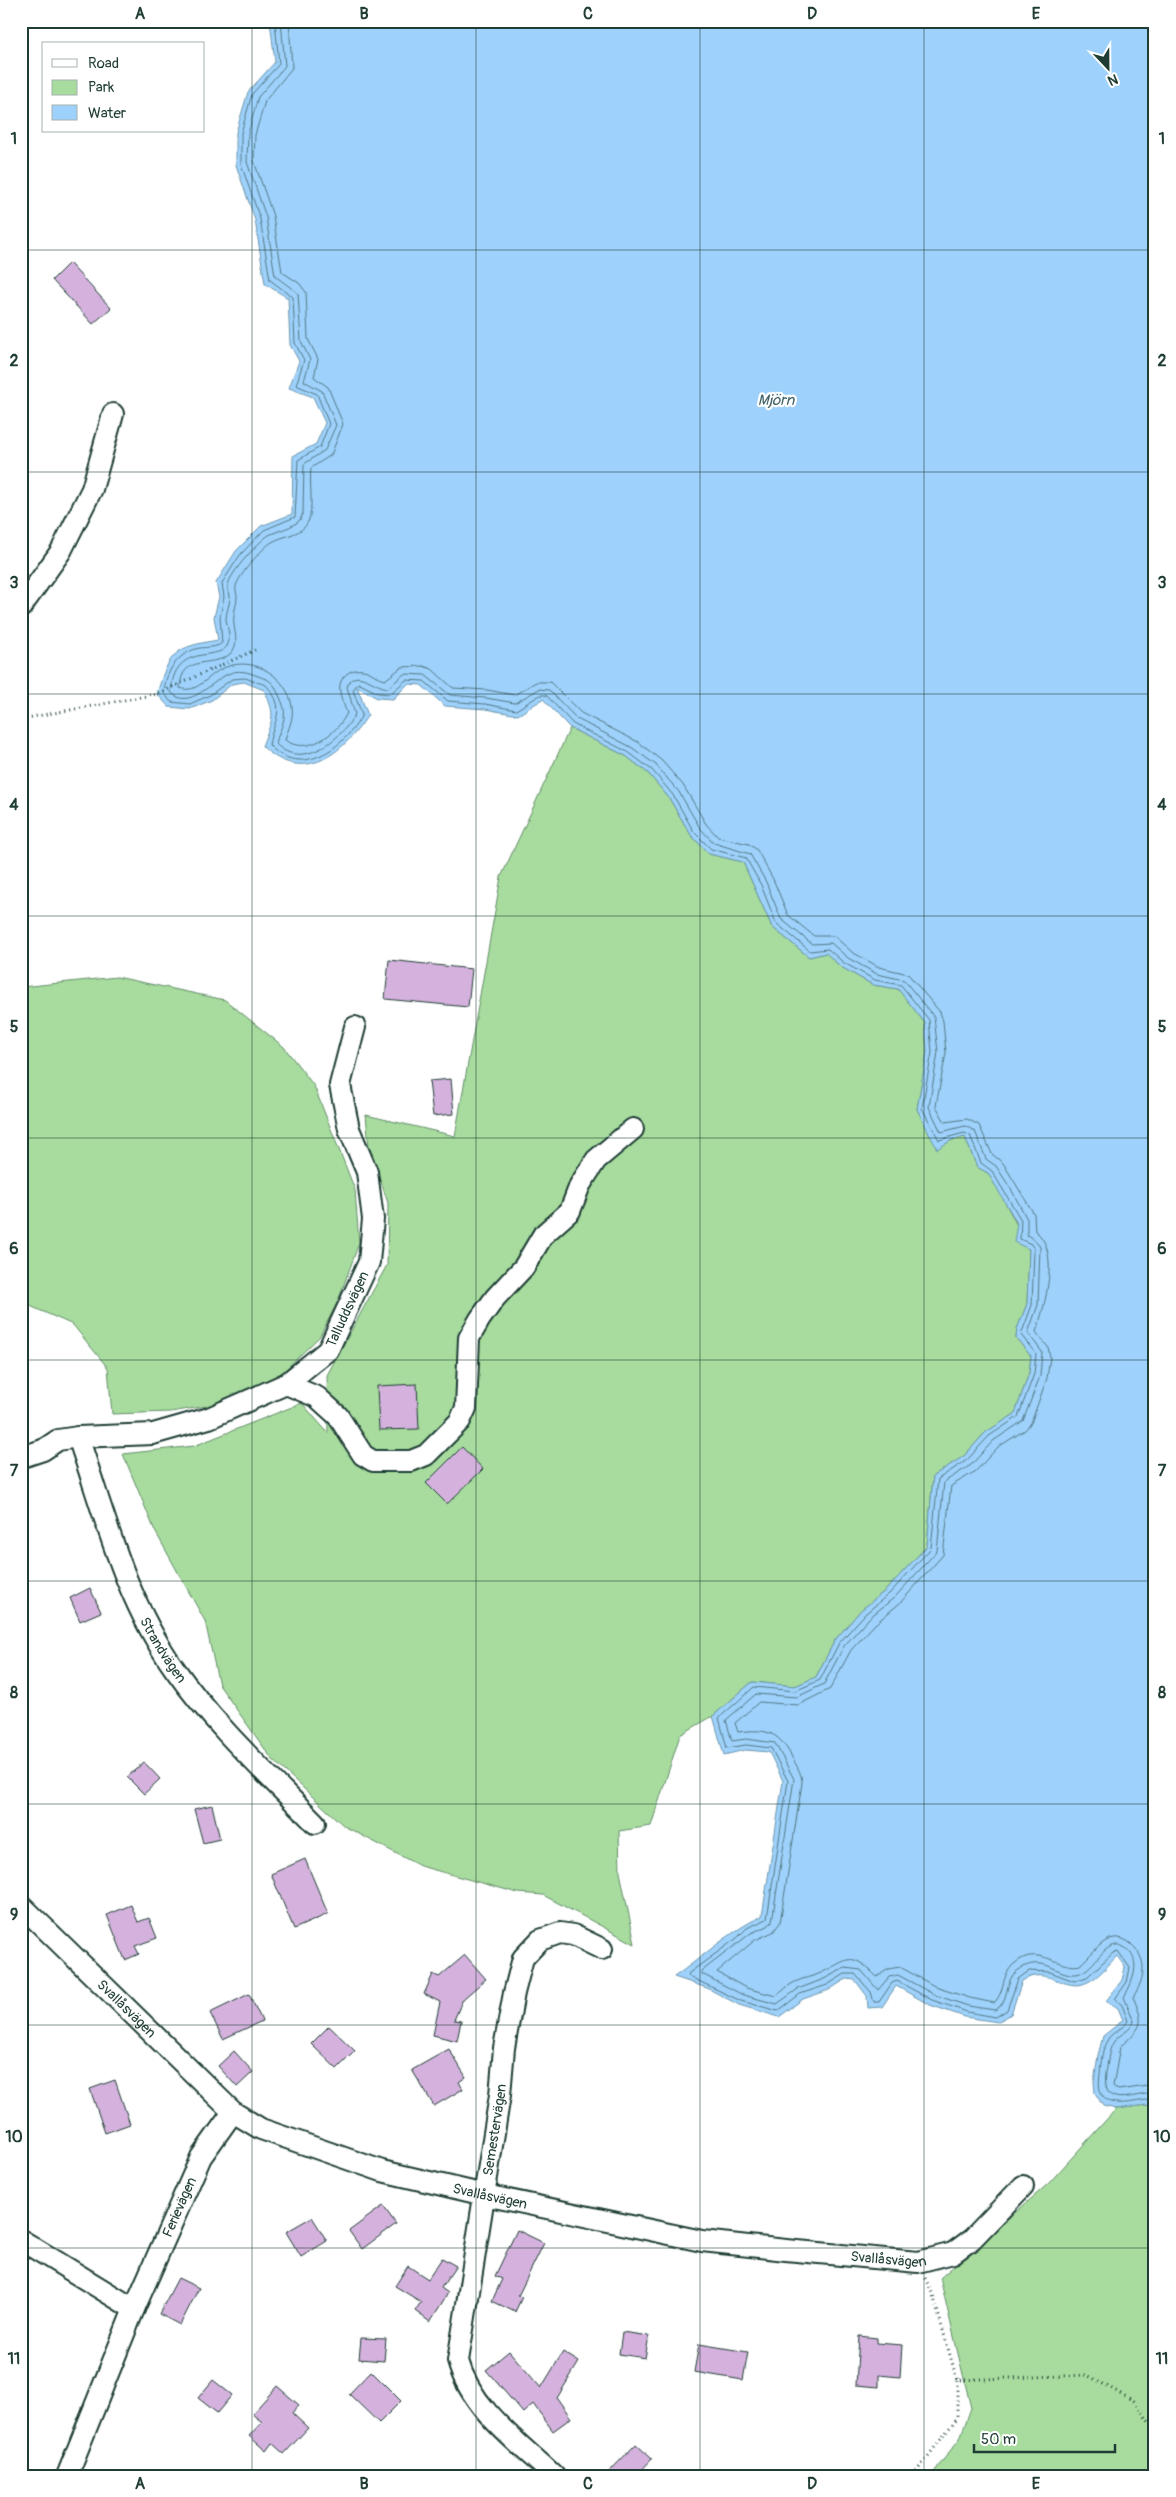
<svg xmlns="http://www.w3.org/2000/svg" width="1176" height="2497" viewBox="0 0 1176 2497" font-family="Pangolin,sans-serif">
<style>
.green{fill:#a7dc9e;stroke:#638c69}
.water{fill:#9ed1fb;stroke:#6b96ab}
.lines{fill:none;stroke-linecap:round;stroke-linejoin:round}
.shore{stroke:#527884;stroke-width:1}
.building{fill:#d4b2dd;stroke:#1f3d34}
.minor-casing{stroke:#1f3d34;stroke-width:24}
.path{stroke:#1f3d34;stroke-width:3;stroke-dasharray:1 4;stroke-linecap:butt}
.minor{stroke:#fff;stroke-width:20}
.grid{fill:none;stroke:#1f3d34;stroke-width:1;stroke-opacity:0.55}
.labels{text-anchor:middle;stroke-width:4.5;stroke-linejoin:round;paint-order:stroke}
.street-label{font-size:14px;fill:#1f3d34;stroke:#fff}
.water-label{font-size:15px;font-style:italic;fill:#3f6266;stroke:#fff}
.neatline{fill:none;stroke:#1f3d34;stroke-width:2}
.grid-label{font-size:16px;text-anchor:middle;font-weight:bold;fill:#1f3d34}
</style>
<rect width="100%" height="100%" fill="#fff"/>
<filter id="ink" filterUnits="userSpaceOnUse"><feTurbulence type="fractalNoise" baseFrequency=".02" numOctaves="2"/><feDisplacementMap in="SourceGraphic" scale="10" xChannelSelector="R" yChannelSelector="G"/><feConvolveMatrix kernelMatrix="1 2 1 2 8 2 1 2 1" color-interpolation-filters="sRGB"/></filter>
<g filter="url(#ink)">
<g class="green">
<polygon points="570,728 626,756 648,773 669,798 691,835 709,854 743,862 772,927 809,957 826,953 841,967 873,985 898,989 925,1023 927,1052 917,1109 937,1148 952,1140 965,1137 977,1167 988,1173 1001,1194 1029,1249 1027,1304 1017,1329 1016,1338 1031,1356 1029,1373 1015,1414 986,1432 964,1456 933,1476 927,1546 886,1590 861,1610 835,1640 816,1677 795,1686 752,1682 713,1716 680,1735 651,1826 619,1831 620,1872 635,1944 543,1895 518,1893 420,1866 344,1826 272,1759 219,1685 205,1621 155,1531 123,1454 194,1446 302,1403 328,1433 327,1375 387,1265 388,1203 369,1147 366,1115 455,1136 501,877"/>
<polygon points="117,977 225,1000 284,1047 314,1086 355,1190 359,1243 338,1301 320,1336 283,1372 219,1404 171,1412 112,1414 108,1368 73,1325 21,1302 21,987"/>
<polygon points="1155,2104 1155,2476 931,2476 960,2438 971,2408 940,2278 1048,2184 1116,2109"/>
</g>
<path class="water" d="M270,21H1155V2104L1116,2109L1103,2106L1095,2093L1094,2082L1098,2055L1103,2036L1123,2020L1118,2008L1106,2001L1122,1980L1125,1967L1117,1956C1109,1964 1099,1977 1088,1982C1064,1994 1048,1964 1022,1981L1011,2014L998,2022L965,2017L930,2005L896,1986L882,2007L868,2008L867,1996L855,1980L846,1979L829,1990L803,1999L779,2017L739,2005L707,1988L674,1977C701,1958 733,1929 762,1916L783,1781L769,1752L745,1750L724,1755L713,1716L752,1682L795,1686L816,1677L835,1640L861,1610L886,1590L927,1546L933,1476L964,1456L986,1432L1015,1414L1029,1373L1031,1356L1016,1338L1017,1329L1027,1304L1029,1249L1014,1242L1017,1223L988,1173L977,1167L965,1137L952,1140L937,1149L917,1109L927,1052L925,1023L898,989L873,985L841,967L826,953L809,957L772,927L743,862L709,854L691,835L669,798L648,773L626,756L570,728L543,699L518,715L485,709L445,706L421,685L408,684L393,699L377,698L357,687L368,715C343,754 303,786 262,746C272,719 277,717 264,690L244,682L232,684L212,700L190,709L169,707L157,694C169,652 175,647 218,640L214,617L219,597L216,583L236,551L261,526L292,514L293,456L316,444L325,423L313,397L289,388L299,361L290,345L288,298L265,284L255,220L236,165V132L248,92L275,62Z"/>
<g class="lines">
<g class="shore">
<path d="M275,21L279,64L252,94L241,133V164L260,219L270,280L293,297L295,343L304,360L296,385L317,394L329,424L320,447L298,460L295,517L264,530L240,555L222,583L224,597L220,617L222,643C216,648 207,647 200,648C178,652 165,672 164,693L171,702L190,704L210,695L232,679L245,678L266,685C288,709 273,721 269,745C301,780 345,747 362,715L353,690L358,683L378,693L390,694L406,680L424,681L448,701L485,704L516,710L540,695H546L573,724L628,752L652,770L673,795L694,832L711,849L746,858L761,885L776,923L810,951L828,949L844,963L875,980L901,985L929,1020L932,1052L922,1108L939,1140L964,1133L970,1135L981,1163L992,1171L1021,1220L1020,1239L1031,1244L1034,1249L1032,1305L1021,1335L1036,1354L1034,1374L1018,1417L989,1436L967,1460L938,1479L931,1548L890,1593L865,1614L839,1643L820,1680L795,1691L754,1687L719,1718L727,1748L746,1745L771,1748L788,1781L767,1919L747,1928L737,1938L689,1973L688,1976L741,2001L778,2011L800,1994L827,1985L845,1974H855L871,1992L874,2002H879L892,1983L897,1981L932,2000L967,2012L996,2017L1007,2010L1018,1979L1029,1971L1050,1972L1074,1981L1087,1977L1113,1953L1118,1951L1130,1968L1127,1982L1115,1999L1122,2005L1128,2021C1123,2029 1112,2032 1108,2039C1102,2049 1101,2063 1100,2074C1094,2116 1129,2101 1155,2099"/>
<path d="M281,21L285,66L258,97L248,134L247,162L266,217L275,276L298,293L301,341L310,360L304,381L322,391L336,425L325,450L304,464L303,513L300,520C292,528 279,530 269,535C259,541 230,573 228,585C227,589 230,593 230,597C230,604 226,612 226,619C227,628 232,638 227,646C217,662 174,642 171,692C188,712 213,680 228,674C238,669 248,672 258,676C266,679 272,680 276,689C280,698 286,707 284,718C283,727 277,735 276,744C302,771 342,739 355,714L347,687C354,665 374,687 388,688L404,674L425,675L450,695L486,698L515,703L539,689L549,690L577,719L631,747L656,765L679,792L700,828L714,843L750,854L766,882L781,919L812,944L831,943L848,958L877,974L904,980L934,1017L938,1052L929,1107L941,1132L965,1126L975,1131L986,1159L996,1166L1011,1189L1027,1219V1235L1036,1241L1040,1247L1038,1305L1028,1333L1042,1352L1040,1376L1023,1421L993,1441L971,1465L944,1482L937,1551L895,1597L869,1618L844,1646L824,1684L797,1697L756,1694L726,1720L732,1741L746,1739L775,1743L794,1779L772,1921L768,1926L751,1933L702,1971V1974L743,1995L777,2004L798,1989L824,1979L845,1968L861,1970L878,1990L889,1977L898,1975L935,1995L968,2006L995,2010C1010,2003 1004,1980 1017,1971C1043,1952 1056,1976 1076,1974C1094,1972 1101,1943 1120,1945C1144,1956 1134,1980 1124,1997L1134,2021C1131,2032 1119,2033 1113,2043C1108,2051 1108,2064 1106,2073C1101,2111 1132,2094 1155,2093"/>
<path d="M289,21L292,68L265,101L255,135L254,161L273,216L282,272L299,283L306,292L308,339L318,359L314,377L328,387L343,424L331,455L311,468C309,483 314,510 308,522C302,535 284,535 272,542C262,548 239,575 236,586C235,589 237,594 237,597C237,604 234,610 234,616C232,629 241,642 231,653C216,669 181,652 180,688C198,695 210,672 226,667C255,656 288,677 292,707C294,719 288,729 285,740C307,756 337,734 347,713C342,700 333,683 348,673C352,670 358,669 363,670C371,671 377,678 385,680L402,667L423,666L432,669L453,688L487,690L514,695L536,682H550L581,713L638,742L662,761L683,785L706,824L718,837L749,844L757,850L773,879L788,915L814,936H834L852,952L879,967L908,974L940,1012L943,1021L946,1053L936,1106L945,1122L967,1119L979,1125L992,1154L1003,1163L1034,1214L1035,1231C1061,1249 1045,1306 1036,1332L1048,1347L1050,1357L1047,1378L1031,1423L1025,1430L998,1447L976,1471L951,1486L943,1555L900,1603L875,1624L851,1650L830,1689L798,1705L759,1702L735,1723L738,1732C770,1728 780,1733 794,1761C798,1768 802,1775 802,1783L780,1923L773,1932L755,1940L717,1972L746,1988L776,1996C783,1991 788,1985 795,1982C803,1978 812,1977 821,1973C850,1959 850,1950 877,1977L888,1969L900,1967L938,1988L970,1998L994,2003C1008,1988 998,1971 1023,1958C1043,1949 1064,1970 1080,1965C1089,1957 1099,1943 1110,1939C1126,1933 1143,1952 1143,1968C1143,1979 1139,1988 1133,1997C1146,2026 1141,2027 1120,2047L1113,2086L1118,2090L1155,2085"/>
</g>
</g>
<g class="building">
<polygon points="69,263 111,308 93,324 52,280"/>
<polygon points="389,960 472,969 468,1007 385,999"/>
<polygon points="451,1079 454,1114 433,1116 429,1081"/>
<polygon points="417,1384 419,1429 379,1430 377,1386"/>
<polygon points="462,1447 483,1469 447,1504 426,1483"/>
<polygon points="90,1588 101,1612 80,1621 70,1598"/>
<polygon points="144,1762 160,1779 144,1794 127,1777"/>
<polygon points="212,1805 220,1839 203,1843 194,1809"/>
<polygon points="305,1859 328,1914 294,1929 271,1874"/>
<polygon points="131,1905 138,1922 149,1918 157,1938 135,1946 139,1954 125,1960 107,1915"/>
<polygon points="465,1955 486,1979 463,1999 454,2020 461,2021 457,2041 433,2035 440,2002 424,1994 433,1974 439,1977"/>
<polygon points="249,1994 262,2021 223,2039 210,2013"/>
<polygon points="329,2026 355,2051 337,2069 311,2044"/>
<polygon points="449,2049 466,2077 459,2082 463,2089 434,2106 412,2070"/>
<polygon points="234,2051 253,2072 237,2087 218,2066"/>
<polygon points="115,2080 130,2124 105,2133 90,2089"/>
<polygon points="383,2206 396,2224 362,2249 349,2231"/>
<polygon points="312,2217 327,2241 301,2257 286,2232"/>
<polygon points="517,2230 544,2243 518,2296 522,2297 515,2312 492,2301 502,2279 495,2276"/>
<polygon points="442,2258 456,2266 441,2288 448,2293 430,2322 415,2311 421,2302 395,2286 408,2266 428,2279"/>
<polygon points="178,2278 199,2288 180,2325 159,2314"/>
<polygon points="622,2332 649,2336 645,2358 619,2354"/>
<polygon points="859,2336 877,2338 877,2343 902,2345 900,2377 879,2375 879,2387 856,2385"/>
<polygon points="361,2338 386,2339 384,2361 359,2359"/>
<polygon points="699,2344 748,2352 743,2380 694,2372"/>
<polygon points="509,2351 541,2388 563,2352 579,2362 557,2398 571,2418 553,2431 533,2404 523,2413 486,2370"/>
<polygon points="371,2371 401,2401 379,2423 349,2394"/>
<polygon points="213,2380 232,2395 217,2413 198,2398"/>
<polygon points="277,2386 299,2405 292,2413 308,2428 284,2454 272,2443 266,2451 249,2436 262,2422 252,2414"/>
<polygon points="636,2444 652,2459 636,2476 605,2476"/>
</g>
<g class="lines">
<defs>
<g id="minor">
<polyline points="21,607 61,551 92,489 113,414"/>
<polyline points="286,1384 317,1397 338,1416 363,1455 373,1461 411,1461 426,1455 460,1421 466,1408 469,1338 480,1319 495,1298 524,1267 543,1235 570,1211 580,1185 596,1160 633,1129"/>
<path id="s1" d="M78,1437C105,1516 125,1599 174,1668C214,1725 266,1773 315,1823"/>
<path id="s2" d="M25,1456L43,1450L58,1440L78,1437L153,1434L209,1418L286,1384L328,1350L369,1262L373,1219L367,1172L349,1129L340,1085L355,1027"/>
<path id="s3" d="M21,1905L233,2112L261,2129L382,2171L485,2195L702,2241L786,2250L918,2262L953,2253L972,2239L1023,2186"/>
<path id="s4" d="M21,2240L134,2309L201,2157L233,2112"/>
<polyline points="67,2476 134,2309"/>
<path id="s5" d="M554,2476C519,2443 471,2409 458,2361L500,2095L504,2048L514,1993L523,1958L540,1940L560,1933L573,1935L602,1949"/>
</g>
</defs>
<use href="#minor" class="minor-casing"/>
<g class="path">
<polyline points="21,719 157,694 255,650"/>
<polyline points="925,2278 933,2295 957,2380 1087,2375 1134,2401 1155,2430"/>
<polyline points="913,2476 957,2418 957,2380"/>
</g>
<use href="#minor" class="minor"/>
</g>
</g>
<path class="grid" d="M252,21V2476M476,21V2476M700,21V2476M924,21V2476M21,250H1155M21,472H1155M21,694H1155M21,916H1155M21,1138H1155M21,1360H1155M21,1581H1155M21,1804H1155M21,2025H1155M21,2248H1155"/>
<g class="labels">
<g class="street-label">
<text dy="5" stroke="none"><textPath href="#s2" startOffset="374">Talluddsvägen</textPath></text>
<text dy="5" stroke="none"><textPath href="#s1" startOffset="230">Strandvägen</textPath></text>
<text dy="5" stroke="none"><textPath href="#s3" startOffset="148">Svallåsvägen</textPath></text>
<text dy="5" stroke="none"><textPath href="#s5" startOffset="386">Semestervägen</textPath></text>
<text dy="5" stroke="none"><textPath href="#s3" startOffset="568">Svallåsvägen</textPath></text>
<text dy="5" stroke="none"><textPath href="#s4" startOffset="244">Ferievägen</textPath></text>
<text dy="5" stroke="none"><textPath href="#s3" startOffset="972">Svallåsvägen</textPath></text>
</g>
<g class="water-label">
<text x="776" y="405">Mjörn</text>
</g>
</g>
<rect width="1176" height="2497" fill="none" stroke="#fff" stroke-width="55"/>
<rect x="42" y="42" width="162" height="90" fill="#ffffff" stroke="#a5b1ae"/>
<rect x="52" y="59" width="25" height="8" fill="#ffffff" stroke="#a5b1ae"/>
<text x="88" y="68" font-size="15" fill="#1f3d34">Road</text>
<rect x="52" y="80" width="25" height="15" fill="#a7dc9e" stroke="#a5b1ae"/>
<text x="88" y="92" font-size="15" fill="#1f3d34">Park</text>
<rect x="52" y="105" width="25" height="15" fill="#9ed1fb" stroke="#a5b1ae"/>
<text x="88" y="118" font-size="15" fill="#1f3d34">Water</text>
<g transform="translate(1108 68) rotate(158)" stroke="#ffffff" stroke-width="4" paint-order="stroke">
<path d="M0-4L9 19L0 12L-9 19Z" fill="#1f3d34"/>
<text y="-8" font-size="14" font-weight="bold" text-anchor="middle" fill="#1f3d34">N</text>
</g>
<path d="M974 2444v8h141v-8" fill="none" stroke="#1f3d34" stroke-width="2.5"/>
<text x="981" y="2444" font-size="15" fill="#1f3d34" stroke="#ffffff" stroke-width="4" paint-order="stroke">50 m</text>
<rect x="28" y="28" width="1120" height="2442" class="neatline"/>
<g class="grid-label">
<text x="140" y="19">A</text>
<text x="364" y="19">B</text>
<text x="588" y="19">C</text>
<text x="812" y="19">D</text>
<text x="1036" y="19">E</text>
<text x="14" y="144">1</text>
<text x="1162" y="144">1</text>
<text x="14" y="366">2</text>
<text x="1162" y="366">2</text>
<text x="14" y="588">3</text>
<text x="1162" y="588">3</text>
<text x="14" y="810">4</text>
<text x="1162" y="810">4</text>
<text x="14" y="1032">5</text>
<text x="1162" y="1032">5</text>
<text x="14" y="1254">6</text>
<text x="1162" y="1254">6</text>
<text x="14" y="1476">7</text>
<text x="1162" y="1476">7</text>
<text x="14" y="1698">8</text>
<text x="1162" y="1698">8</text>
<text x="14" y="1920">9</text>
<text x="1162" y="1920">9</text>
<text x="14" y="2142">10</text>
<text x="1162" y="2142">10</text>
<text x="14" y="2364">11</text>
<text x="1162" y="2364">11</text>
<text x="140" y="2489">A</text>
<text x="364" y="2489">B</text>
<text x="588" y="2489">C</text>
<text x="812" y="2489">D</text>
<text x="1036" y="2489">E</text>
</g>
</svg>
